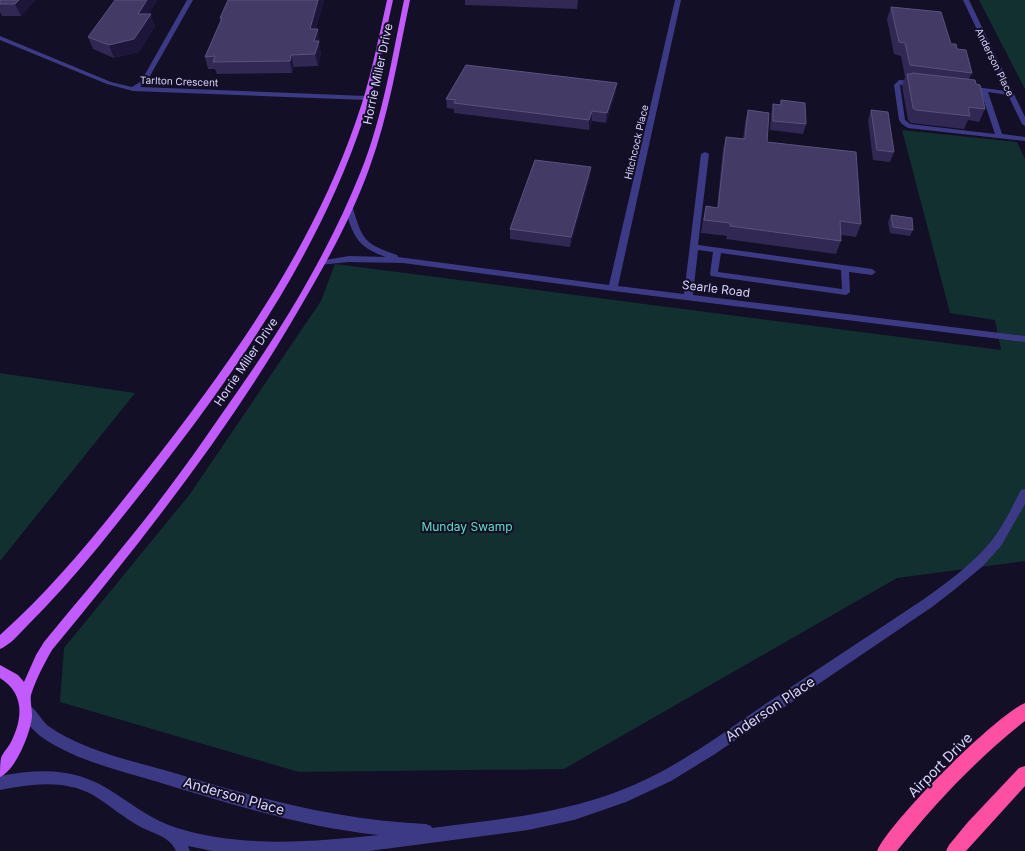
<svg xmlns="http://www.w3.org/2000/svg" width="1025" height="851" viewBox="0 0 1025 851" font-family="Inter,sans-serif">
<style>
.green{fill:#12302f}
.lines{fill:none;stroke-linecap:round;stroke-linejoin:round}
.minor{fill:#3d3a85;fill-rule:evenodd}
.major{fill:#c25bff;fill-rule:evenodd}
.highway{fill:#ff4fa3;fill-rule:evenodd}
.wall{fill:#312854}
.shaded-wall{fill:#1d163a}
.building{fill:#433a66;stroke:#5a527e}
.labels{text-anchor:middle;stroke-width:4;stroke-linejoin:round;paint-order:stroke}
.far-street-label{font-size:10px;fill:#d9d4ff;stroke:#130f26}
.street-label{font-size:12px;fill:#d9d4ff;stroke:#130f26}
.park-label{font-size:12px;fill:#5fe0c0;stroke:#130f26}
.near-street-label{font-size:14px;fill:#d9d4ff;stroke:#130f26}
</style>
<rect width="100%" height="100%" fill="#130f26"/>
<g class="green">
<polygon points="979,0 1025,0 1025,89"/>
<polygon points="902,130 1017,142 1025,159 1025,561 897,578 564,769 299,772 60,702 64,648 190,494 321,301 335,264 1001,350 995,320 950,313"/>
<polygon points="0,373 135,393 0,561"/>
</g>
<g class="lines">
<g class="minor">
<polygon points="187,0 193,0 150,76 144,84 140,87 366,96 369,98 366,100 133,91 107,84 0,40 0,36 111,82 132,87 140,82 144,76"/>
<path d="M675,0H681L618,286L684,294L701,154L705,152L709,154L698,245L872,269L876,272L872,275L849,272L850,292L846,295L711,276L710,274L713,252L698,250L693,295L1025,336V342L613,291L403,263L349,262L319,265L318,263L319,261L349,256L386,257C357,247 353,236 345,208L349,206L353,208C362,240 365,244 397,255L398,257L609,285ZM721,253L841,270L842,289L718,272Z"/>
<polygon points="963,0 969,0 1025,117 1025,126 1022,124 1008,95 988,92 1002,134 1025,137 1025,141 908,128 902,124 899,120 894,85 899,80 916,81 918,82 918,84 900,85 905,120 910,124 995,134 981,92 968,90 965,88 968,86 1006,91"/>
<path d="M1025,489V504L1001,546L983,566L954,590L932,607L715,754L671,781L626,802L574,820L528,830L369,851H213L188,846L190,851H176C170,836 151,833 139,826C123,817 109,805 93,795C64,779 31,784 0,790V776C44,768 78,768 116,794C136,807 154,821 177,828C241,848 312,842 379,835C303,827 231,804 158,782C119,770 77,761 43,738C33,731 24,720 20,710L21,705L26,704C35,707 40,718 47,725C56,732 68,738 79,743C108,756 140,763 171,772C257,798 336,820 426,824L431,826L432,828C495,820 559,814 619,791C673,771 720,735 767,703C819,668 872,634 924,599C946,583 970,566 988,545C1002,529 1011,509 1021,490Z"/>
</g>
<g class="major">
<path d="M387,0H393C384,40 377,81 363,120C310,279 203,417 99,546C76,574 52,601 26,627C19,634 10,645 0,649V635C55,586 101,528 146,471C230,364 311,251 356,121C370,82 378,41 387,0Z"/>
<path d="M404,0H410C398,57 389,115 369,169C351,219 325,265 298,311C228,432 141,542 52,650C44,664 36,679 31,695C30,699 32,710 32,716C31,732 16,770 0,777C0,772 0,763 1,758C3,752 9,747 12,740C23,717 24,693 0,678V665L18,675L24,682L36,655L44,642C90,586 138,531 180,473C197,450 212,428 228,405C280,332 328,254 361,171C383,116 392,57 404,0Z"/>
</g>
<g class="highway">
<path d="M1025,703V721C977,759 935,803 897,851H877C889,822 996,715 1025,703Z"/>
<polygon points="1025,766 1025,786 966,851 946,851 949,845 968,822 1019,768"/>
</g>
</g>
<g class="wall">
<polygon points="0,0 35,0 21,16 2,16 0,12"/>
<polygon points="324,0 316,29 320,41 319,44 321,53 318,66 294,67 292,73 217,74 215,69 208,69 205,57 221,21 220,18"/>
<polygon points="465,0 578,0 577,9 465,5"/>
<polygon points="891,7 951,44 957,49 972,73 969,79 985,109 979,122 968,120 964,129 911,123 908,120 902,86 905,77 901,56 894,54 887,19"/>
<polygon points="149,14 155,26 139,52 114,58 93,49 88,37"/>
<polygon points="616,92 606,123 592,121 589,130 454,113 454,109 447,108 446,99"/>
<polygon points="781,100 806,124 803,134 770,130 771,114 773,104 780,105"/>
<polygon points="748,110 767,142 861,224 856,237 841,235 841,241 836,254 726,239 727,236 701,233 703,219 706,206 717,208 723,149 726,137 743,139 745,123"/>
<polygon points="871,110 894,152 890,162 873,160 868,120"/>
<polygon points="590,177 570,247 510,239 510,229"/>
<polygon points="891,215 913,230 910,236 890,233 888,222"/>
</g>
<g class="shaded-wall">
<polygon points="19,0 35,0 21,16 15,4"/>
<polygon points="147,0 158,0 142,26 138,14"/>
<polygon points="318,0 324,0 313,41 310,29"/>
<polygon points="151,14 155,26 139,52 114,58 109,45"/>
<polygon points="318,29 320,41 319,44 321,53 318,66 315,54 314,41"/>
<polygon points="291,55 294,67 292,73 290,61"/>
<polygon points="617,83 616,92 606,123 607,113"/>
<polygon points="592,111 592,121 589,130 589,120"/>
<polygon points="591,167 590,177 570,247 571,237"/>
</g>
<g class="building">
<polygon points="0,0 19,0 15,4 0,4"/>
<polygon points="115,0 147,0 138,14 151,14 134,39 109,45 88,37"/>
<polygon points="228,0 318,0 310,29 318,29 314,41 319,41 315,54 291,55 290,61 213,62 215,56 205,57 222,18 220,18"/>
<polygon points="891,7 941,12 951,44 956,44 957,49 966,50 972,73 910,65 905,43 899,42"/>
<polygon points="466,65 617,83 607,113 592,111 589,120 454,103 456,100 446,99"/>
<polygon points="912,73 975,80 976,84 980,85 985,109 968,107 970,116 916,110 913,108 907,74 912,74"/>
<polygon points="781,100 805,103 806,124 773,121 773,104 781,105"/>
<polygon points="748,110 769,113 767,142 856,152 861,224 840,221 841,241 730,226 730,223 704,220 706,206 718,208 726,137 745,139"/>
<polygon points="871,110 888,112 894,152 877,150"/>
<polygon points="535,160 591,167 571,237 510,229"/>
<polygon points="891,215 912,218 913,230 893,227"/>
</g>
<g class="labels">
<g class="far-street-label">
<text transform="translate(995 62) rotate(64)" y="4">Anderson Place</text>
<text transform="translate(179 81) rotate(2)" y="4">Tarlton Crescent</text>
<text transform="translate(636 142) rotate(-77)" y="4">Hitchcock Place</text>
</g>
<g class="street-label">
<text transform="translate(378 74) rotate(-78)" y="4">Horrie Miller Drive</text>
<text transform="translate(716 289) rotate(7)" y="4">Searle Road</text>
<text transform="translate(246 362) rotate(-56)" y="4">Horrie Miller Drive</text>
</g>
<g class="park-label">
<text x="467" y="531">Munday Swamp</text>
</g>
<g class="near-street-label">
<text transform="translate(770 709) rotate(-34)" y="5">Anderson Place</text>
<text transform="translate(940 765) rotate(-45)" y="5">Airport Drive</text>
<text transform="translate(234 796) rotate(16)" y="5">Anderson Place</text>
</g>
</g>
</svg>
